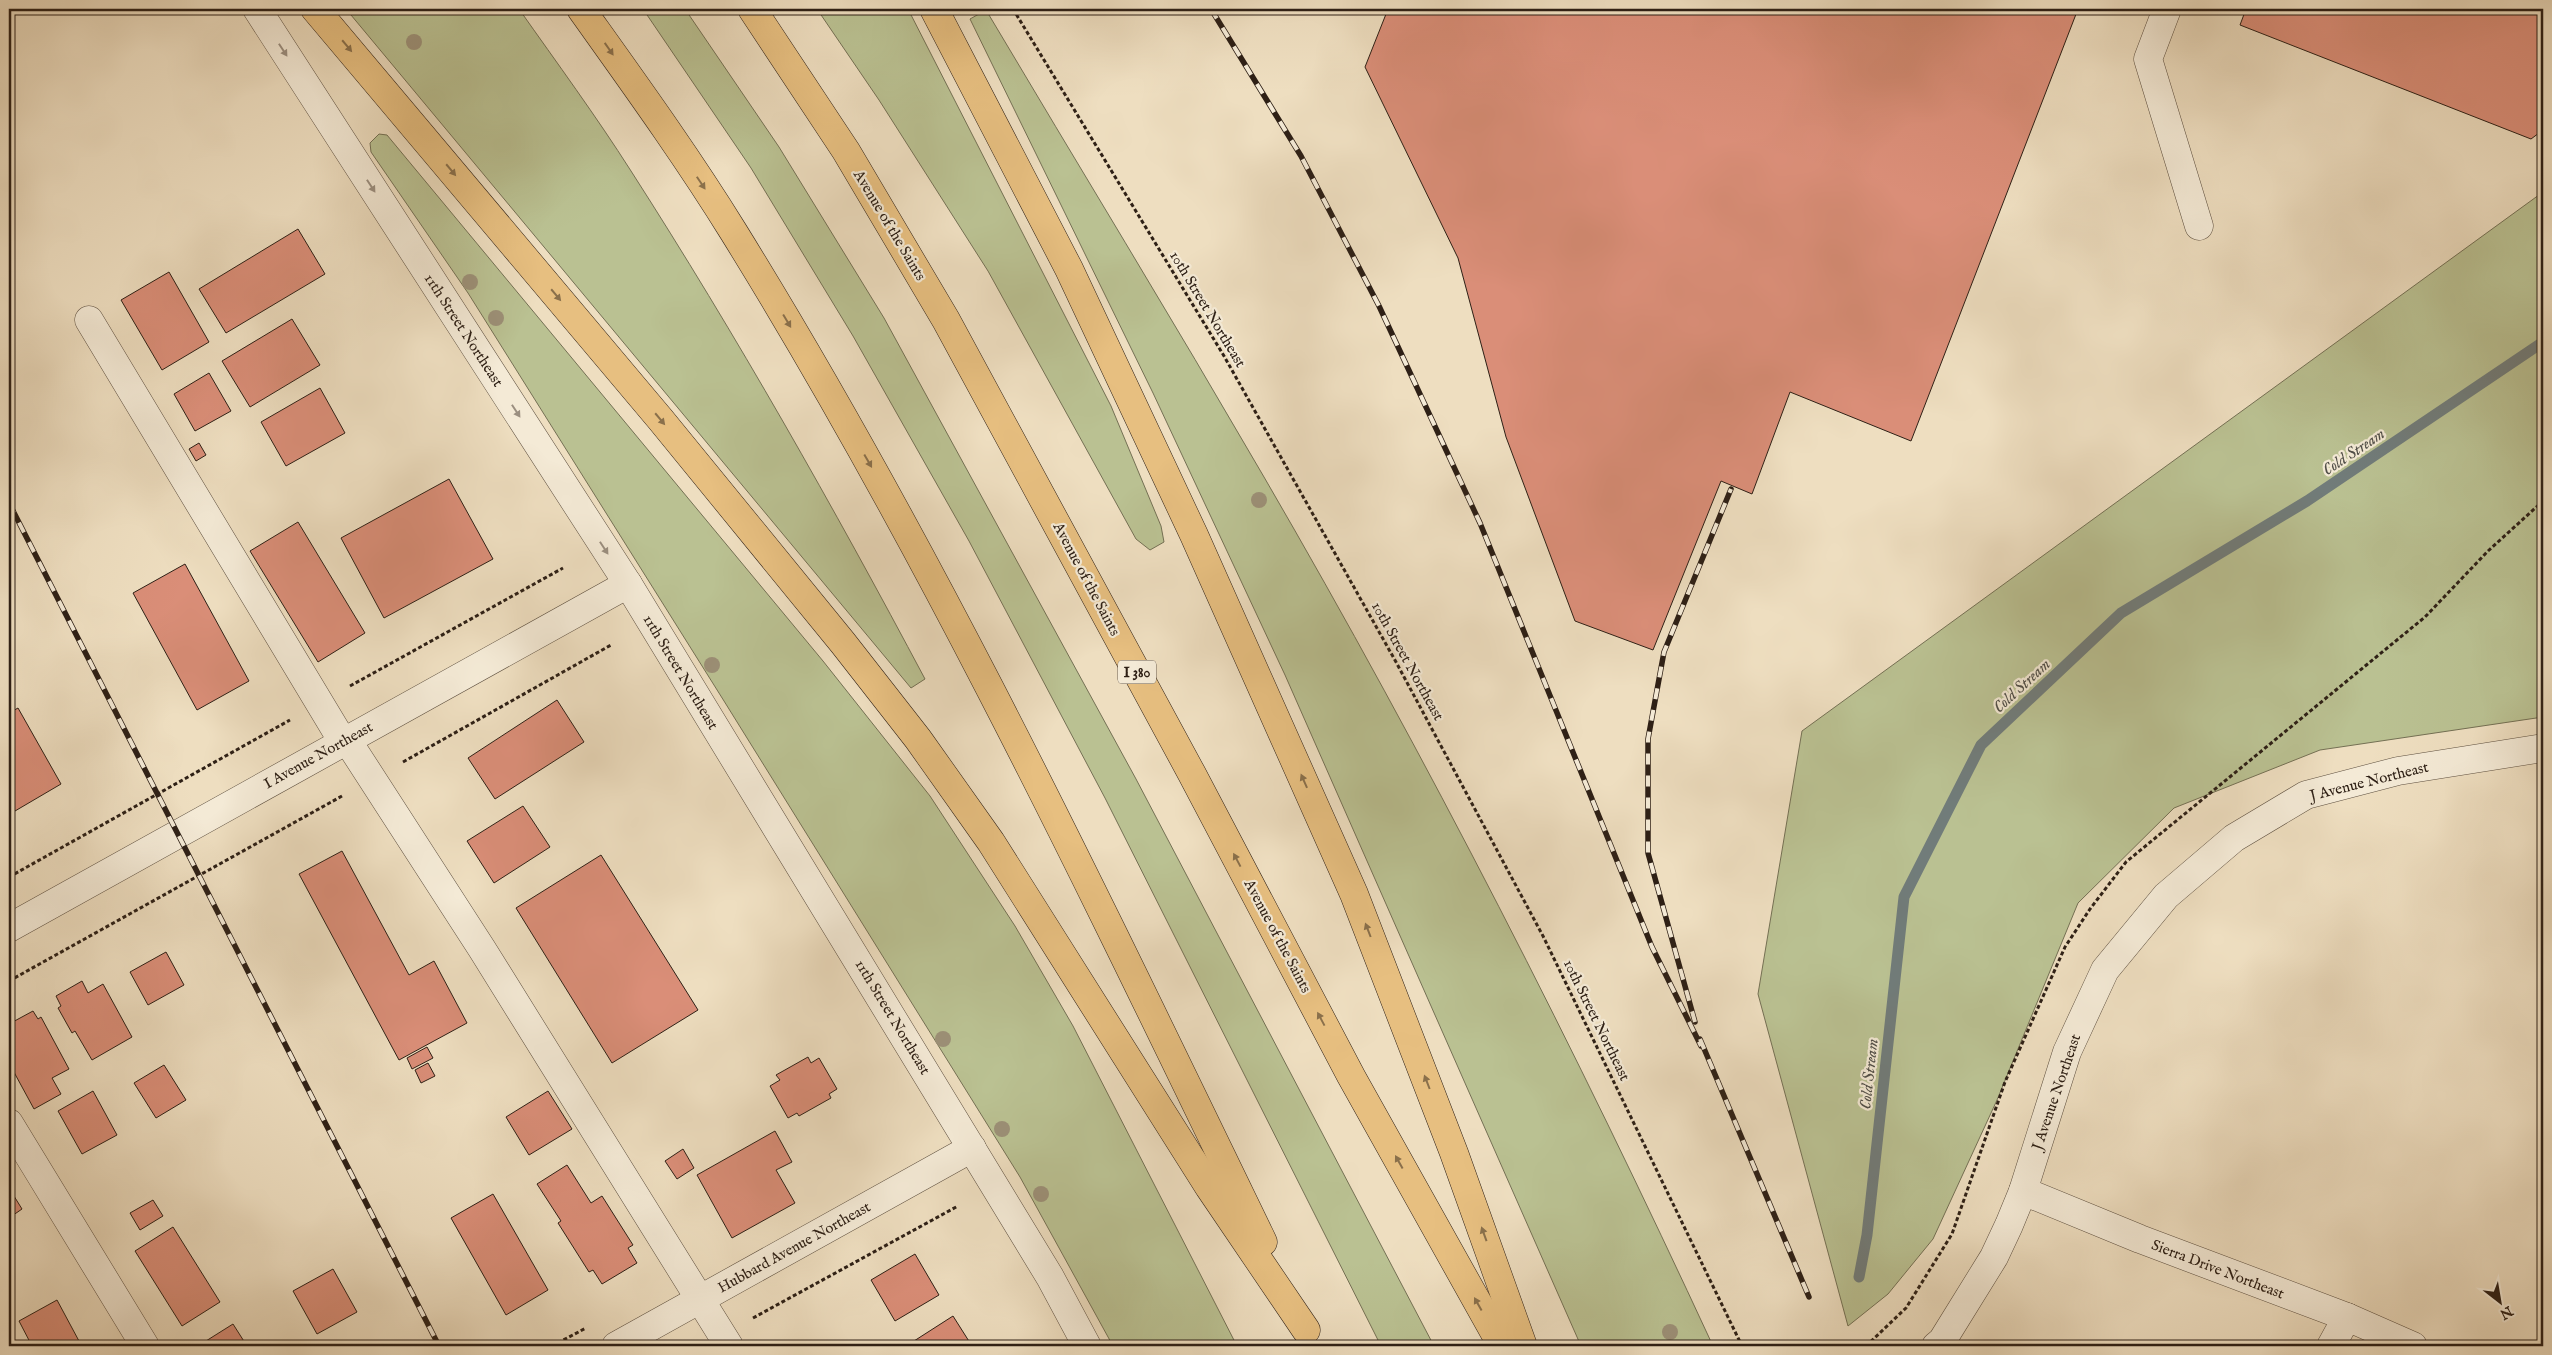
<svg xmlns="http://www.w3.org/2000/svg" width="2552" height="1355" viewBox="0 0 2552 1355" font-family="'IM FELL English',serif">
<style>
.green{fill:#bac192;stroke:#747054}
.lines{fill:none;stroke-linecap:round;stroke-linejoin:round}
.stream{stroke:#717c7a;stroke-width:11}
.building{fill:#da8e78;stroke:#2e2016}
.minor-casing{stroke:#5e5040;stroke-width:29}
.highway-casing{stroke:#2e2016;stroke-width:29}
.path{stroke:#2e2016;stroke-width:3;stroke-dasharray:4 2.5;stroke-linecap:butt}
.minor{stroke:#f4ead6;stroke-width:28}
.highway{stroke:#e7bf80;stroke-width:28}
.rail-casing{stroke:#2e2016;stroke-width:5.5}
.rail{stroke:#f4ead6;stroke-width:4;stroke-dasharray:11;stroke-linecap:butt}
.tree{fill:#9c9077}
.oneway{fill:#8a704b}
.oneway2{fill:#9b8f80}
.labels{text-anchor:middle;stroke-width:4.5;stroke-linejoin:round;paint-order:stroke}
.shield{fill:#f4ead6;stroke:#695d50;stroke-width:1}
.shield-label{font-size:14px;font-weight:bold;fill:#2e2016}
.street-label{font-size:15px;fill:#2e2016;stroke:#f4ead6}
.water-label{font-size:16px;font-style:italic;fill:#504e48;stroke:#f4ead6}
</style>
<rect width="100%" height="100%" fill="#eedec0"/>
<filter id="stains"><feTurbulence type="fractalNoise" baseFrequency=".004" numOctaves="4"/><feColorMatrix values="0 0 0 0 .2 0 0 0 0 .09 0 0 0 0 .02 0 0 0 .5 -.17"/></filter>
<radialGradient id="worn" r=".72"><stop offset=".6" stop-color="#630" stop-opacity="0"/><stop offset="1" stop-color="#630" stop-opacity=".3"/></radialGradient>
<g class="green">
<path d="M346,9H519C557,63 596,116 631,171C737,336 833,506 925,679L911,688Z"/>
<polygon points="643,9 685,9 779,147 884,318 1136,779 1434,1346 1381,1346 1105,798 969,541 853,336 751,168"/>
<polygon points="817,9 908,9 1111,406 1161,526 1164,542 1150,550 1136,539 988,271 879,100"/>
<path d="M986,10C1078,165 1173,320 1264,477C1428,759 1576,1050 1713,1346H1581L1285,675L1153,393L970,19Z"/>
<polygon points="379,134 387,135 823,661 930,796 1015,926 1073,1026 1237,1346 1113,1346 1020,1177 724,701 468,293 371,152 370,143"/>
<polygon points="2543,192 2543,530 2538,534 2543,547 2543,717 2320,750 2174,808 2078,903 1997,1100 1933,1239 1888,1294 1848,1326 1758,994 1802,731"/>
</g>
<g class="lines">
<polyline class="stream" points="1859,1277 1867,1235 1904,897 1981,745 2121,613 2307,501 2543,342"/>
</g>
<g class="building">
<polygon points="1388,9 2078,9 1911,441 1790,392 1752,494 1721,481 1653,650 1575,621 1506,437 1458,258 1365,67"/>
<polygon points="2246,9 2543,9 2543,130 2531,139 2240,25"/>
<polygon points="298,229 325,274 226,333 199,289"/>
<polygon points="169,272 209,342 162,370 121,300"/>
<polygon points="292,319 320,365 250,407 222,361"/>
<polygon points="209,373 231,411 195,431 174,394"/>
<polygon points="320,388 345,433 286,466 261,422"/>
<polygon points="199,443 206,455 196,461 189,449"/>
<polygon points="449,479 493,559 384,618 341,538"/>
<polygon points="298,522 365,633 318,662 250,551"/>
<polygon points="185,564 249,681 197,710 133,593"/>
<polygon points="557,700 584,742 495,799 468,758"/>
<polygon points="18,708 61,784 15,811 9,800 9,713"/>
<polygon points="523,806 550,847 494,883 467,841"/>
<polygon points="342,851 409,975 434,961 467,1023 399,1060 299,874"/>
<polygon points="601,855 698,1010 612,1063 516,908"/>
<polygon points="166,952 184,985 148,1005 130,972"/>
<polygon points="82,981 88,993 103,984 132,1037 92,1060 75,1031 72,1033 58,1008 61,1006 56,996"/>
<polygon points="33,1011 38,1019 41,1017 69,1069 52,1078 61,1094 34,1109 9,1063 9,1024"/>
<polygon points="427,1047 433,1058 412,1069 407,1058"/>
<polygon points="808,1057 811,1063 819,1058 837,1089 829,1094 831,1098 799,1116 797,1113 788,1118 770,1086 780,1080 776,1075"/>
<polygon points="428,1063 435,1076 421,1083 415,1070"/>
<polygon points="164,1065 186,1100 156,1118 134,1083"/>
<polygon points="93,1091 117,1135 82,1154 58,1111"/>
<polygon points="548,1091 572,1129 529,1155 506,1117"/>
<polygon points="775,1131 792,1162 776,1170 795,1203 732,1238 697,1175"/>
<polygon points="683,1149 694,1168 677,1179 665,1161"/>
<polygon points="567,1165 591,1203 602,1196 633,1245 628,1248 637,1263 602,1284 593,1270 589,1272 558,1223 561,1221 537,1184"/>
<polygon points="9,1188 22,1209 9,1218"/>
<polygon points="493,1194 548,1290 506,1315 451,1218"/>
<polygon points="153,1200 163,1216 140,1230 130,1213"/>
<polygon points="173,1227 220,1302 182,1326 135,1251"/>
<polygon points="915,1254 939,1295 895,1321 871,1280"/>
<polygon points="333,1269 357,1312 317,1334 293,1291"/>
<polygon points="57,1300 79,1341 69,1346 32,1346 19,1321"/>
<polygon points="953,1316 972,1346 917,1346 914,1341"/>
<polygon points="233,1324 247,1346 198,1346"/>
</g>
<g class="lines">
<defs>
<g id="minor">
<polyline points="257,9 628,584 1050,1277 1087,1346"/>
<polyline points="2167,9 2148,59 2199,226"/>
<polyline points="89,320 343,742"/>
<polyline points="347,740 482,949 729,1346"/>
<polyline points="9,928 628,584"/>
<polyline points="9,1123 145,1346"/>
<polyline points="2023,1191 2140,1239 2347,1317 2413,1346"/>
<polyline points="616,1346 972,1148"/>
<polyline points="1936,1346 1942,1341 1994,1257 2009,1225 2023,1191 2067,1052 2105,970 2166,896 2234,838 2306,795 2398,771 2543,748"/>
<polyline points="2331,1346 2347,1317"/>
</g>
<g id="highway">
<polyline points="315,9 661,420 843,643 918,739 991,842 1209,1187 1306,1330"/>
<path d="M581,9C633,82 686,155 733,231C934,555 1097,900 1263,1242"/>
<polyline points="752,9 846,151 946,320 1192,774 1351,1076 1502,1346"/>
<polyline points="934,9 1069,269 1194,535 1354,894 1454,1153 1523,1346"/>
</g>
</defs>
<use href="#minor" class="minor-casing"/>
<use href="#highway" class="highway-casing"/>
<g class="path">
<polyline points="1013,9 1224,356 1396,662 1543,936 1742,1346"/>
<polyline points="350,686 563,568"/>
<polyline points="403,762 611,645"/>
<polyline points="9,877 290,720"/>
<polyline points="9,981 342,796"/>
<polyline points="753,1318 958,1206"/>
<polyline points="552,1346 586,1328"/>
<polyline points="1866,1346 1906,1308 1952,1234 2005,1082 2065,947 2090,909 2126,862 2425,617 2488,551 2543,501"/>
</g>
<use href="#minor" class="minor"/>
<use href="#highway" class="highway"/>
<defs>
<g id="rail">
<polyline points="1211,9 1301,156 1379,306 1480,523 1652,947 1701,1046"/>
<polyline points="9,503 439,1346"/>
<polyline points="1695,1022 1648,853 1648,739 1664,652 1731,489"/>
<polyline points="1700,1039 1809,1297"/>
</g>
</defs>
<use href="#rail" class="rail-casing"/>
<use href="#rail" class="rail"/>
</g>
<g class="tree">
<circle cx="414" cy="42" r="8"/>
<circle cx="470" cy="282" r="8"/>
<circle cx="496" cy="318" r="8"/>
<circle cx="1259" cy="500" r="8"/>
<circle cx="712" cy="665" r="8"/>
<circle cx="943" cy="1039" r="8"/>
<circle cx="1002" cy="1129" r="8"/>
<circle cx="1041" cy="1194" r="8"/>
<circle cx="1670" cy="1332" r="8"/>
</g>
<defs><path id="oneway-solid" d="M-6-.8H1V-3.2L6.5 0L1 3.2V.8H-6Z" transform="scale(1.25)"/></defs>
<g class="oneway">
<use href="#oneway-solid" transform="translate(347 46) rotate(50)"/>
<use href="#oneway-solid" transform="translate(609 49) rotate(55)"/>
<use href="#oneway-solid" transform="translate(451 170) rotate(50)"/>
<use href="#oneway-solid" transform="translate(701 183) rotate(56)"/>
<use href="#oneway-solid" transform="translate(556 295) rotate(50)"/>
<use href="#oneway-solid" transform="translate(787 321) rotate(59)"/>
<use href="#oneway-solid" transform="translate(660 419) rotate(50)"/>
<use href="#oneway-solid" transform="translate(868 461) rotate(60)"/>
<use href="#oneway-solid" transform="translate(1304 781) rotate(-114)"/>
<use href="#oneway-solid" transform="translate(1237 860) rotate(-118)"/>
<use href="#oneway-solid" transform="translate(1368 930) rotate(-111)"/>
<use href="#oneway-solid" transform="translate(1321 1019) rotate(-118)"/>
<use href="#oneway-solid" transform="translate(1427 1082) rotate(-111)"/>
<use href="#oneway-solid" transform="translate(1399 1162) rotate(-119)"/>
<use href="#oneway-solid" transform="translate(1484 1234) rotate(-110)"/>
<use href="#oneway-solid" transform="translate(1478 1304) rotate(-119)"/>
</g>
<g class="oneway2">
<use href="#oneway-solid" transform="translate(283 50) rotate(57)"/>
<use href="#oneway-solid" transform="translate(371 186) rotate(57)"/>
<use href="#oneway-solid" transform="translate(516 411) rotate(57)"/>
<use href="#oneway-solid" transform="translate(604 548) rotate(57)"/>
</g>
<g class="labels">
<rect class="shield" x="1118" y="660.5" width="38" height="23" rx="4"/>
<g class="shield-label">
<text x="1137" y="677">I 380</text>
</g>
<g class="street-label">
<text transform="translate(890 225) rotate(59)" y="5">Avenue of the Saints</text>
<text transform="translate(1208 309) rotate(59)" y="5">10th Street Northeast</text>
<text transform="translate(464 330) rotate(57)" y="5">11th Street Northeast</text>
<text transform="translate(1087 579) rotate(62)" y="5">Avenue of the Saints</text>
<text transform="translate(1408 661) rotate(61)" y="5">10th Street Northeast</text>
<text transform="translate(681 672) rotate(59)" y="5">11th Street Northeast</text>
<text transform="translate(318 755) rotate(-29)" y="5">I Avenue Northeast</text>
<text transform="translate(2369 781) rotate(-14)" y="5">J Avenue Northeast</text>
<text transform="translate(1278 936) rotate(62)" y="5">Avenue of the Saints</text>
<text transform="translate(893 1017) rotate(59)" y="5">11th Street Northeast</text>
<text transform="translate(1597 1020) rotate(64)" y="5">10th Street Northeast</text>
<text transform="translate(2056 1092) rotate(-71)" y="5">J Avenue Northeast</text>
<text transform="translate(794 1247) rotate(-29)" y="5">Hubbard Avenue Northeast</text>
<text transform="translate(2218 1269) rotate(21)" y="5">Sierra Drive Northeast</text>
</g>
<g class="water-label">
<text transform="translate(2353 451) rotate(-34)" y="6">Cold Stream</text>
<text transform="translate(2021 685) rotate(-43)" y="6">Cold Stream</text>
<text transform="translate(1868 1074) rotate(-84)" y="6">Cold Stream</text>
</g>
</g>
<rect width="2552" height="1355" fill="none" stroke="#eedec0" stroke-width="30"/>
<rect x="10" y="10" width="2532" height="1335" fill="none" stroke="#2e2016" stroke-width="2.5"/>
<rect x="15" y="15" width="2522" height="1325" fill="none" stroke="#2e2016"/>
<g transform="translate(2500 1302) rotate(149)" stroke="#f4ead6" stroke-width="4" paint-order="stroke">
<path d="M0-4L9 19L0 12L-9 19Z" fill="#2e2016"/>
<text y="-8" font-size="14" font-weight="bold" text-anchor="middle" fill="#2e2016">N</text>
</g>
<rect width="100%" height="100%" filter="url(#stains)"/>
<rect width="100%" height="100%" fill="url(#worn)"/>
</svg>
